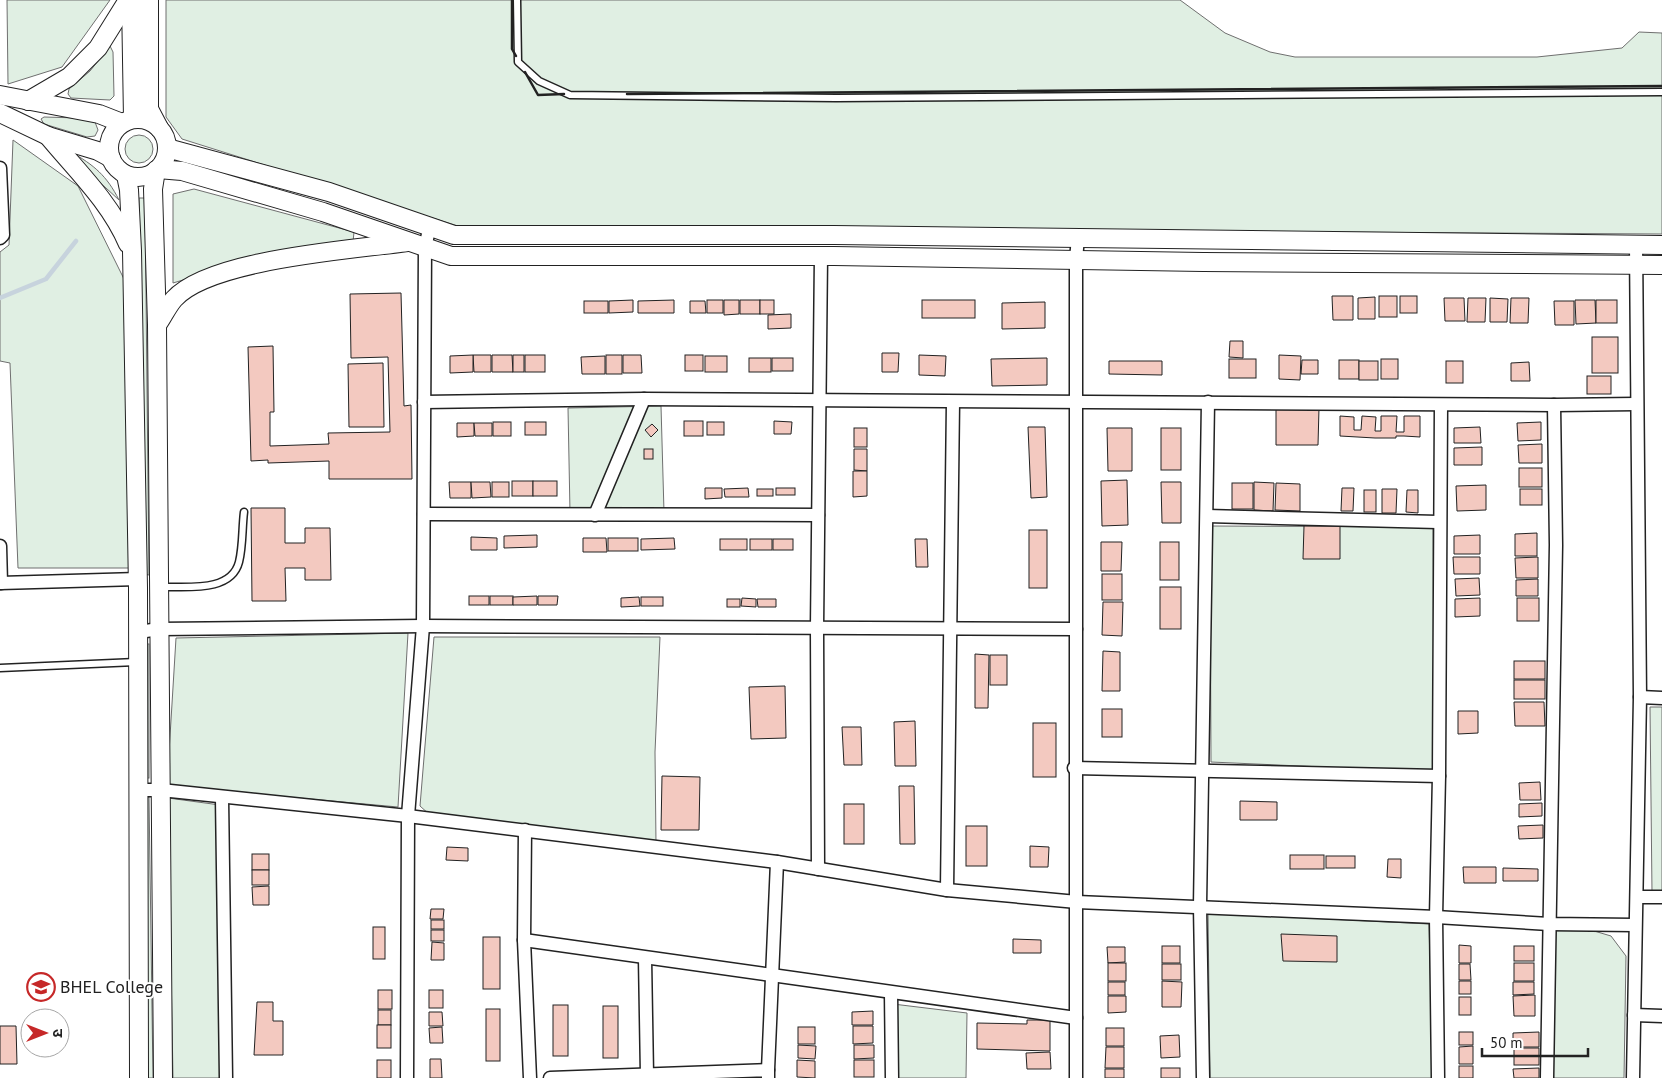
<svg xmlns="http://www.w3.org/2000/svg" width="1662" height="1078" viewBox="0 0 1662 1078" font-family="'PT Sans','Noto Sans Devanagari',sans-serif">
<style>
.green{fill:#e0efe3;stroke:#6f6f6f}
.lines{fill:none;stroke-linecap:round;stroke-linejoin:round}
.stream{stroke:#c7d3dd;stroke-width:4.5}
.building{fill:#f3c9c0;stroke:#222}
.lane-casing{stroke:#222;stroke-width:9}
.street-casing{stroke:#222;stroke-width:15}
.secondary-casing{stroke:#222;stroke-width:20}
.lane{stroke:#fff;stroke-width:6}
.street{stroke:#fff;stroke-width:12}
.secondary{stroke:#fff;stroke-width:18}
.wall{stroke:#222;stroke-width:2.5}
.labels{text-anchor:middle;stroke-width:4;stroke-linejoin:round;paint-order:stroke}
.poi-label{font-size:18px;fill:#222;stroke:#fff;text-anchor:start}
</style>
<rect width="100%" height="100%" fill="#fff"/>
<g class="green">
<polygon points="7,0 110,0 62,67 8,84"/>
<polygon points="166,0 1180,0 1225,33 1270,52 1295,57 1537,57 1622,48 1639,32 1662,33 1662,234 461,227 182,139 166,117"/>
<polygon points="110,46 113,52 114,96 110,100 71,98 68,94 69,89 90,71"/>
<polygon points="44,117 79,118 95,122 98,130 95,136 87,137 44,124 41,119"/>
<circle cx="139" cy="149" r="14"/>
<polygon points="13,140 78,186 124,279 129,568 18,568 10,363 0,361 0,252 9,245"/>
<path d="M71,152C94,165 107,176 119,200L68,153Z"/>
<polygon points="194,189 354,232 353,242 280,251 173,283 173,194"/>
<polygon points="139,198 145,198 149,575 143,574"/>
<polygon points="661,406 664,512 570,512 568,408"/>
<polygon points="1210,526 1433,527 1434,772 1211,762"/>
<polygon points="408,633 398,807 167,786 176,638"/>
<polygon points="434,637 660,637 655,752 656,844 430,815 420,806"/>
<rect x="143" y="644" width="6" height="134"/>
<polygon points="1650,707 1662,707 1662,893 1652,893"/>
<polygon points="143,797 149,797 153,1078 146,1078"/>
<polygon points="168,798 220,805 224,1078 173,1078"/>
<polygon points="1208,913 1429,924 1433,1078 1210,1078"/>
<polygon points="1584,928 1611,936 1626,956 1624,1078 1552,1078 1551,930"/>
<polygon points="893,1004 967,1013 966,1078 894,1078"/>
</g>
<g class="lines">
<polyline class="stream" points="0,298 46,279 76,241"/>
</g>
<g class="building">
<polygon points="401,293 404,406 411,405 412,479 329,479 329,461 268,463 268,460 251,461 248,347 273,346 274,412 270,412 270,446 329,444 328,433 390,432 388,357 351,358 350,294"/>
<polygon points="1332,296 1353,296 1353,320 1333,320"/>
<rect x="1379" y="296" width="18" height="21"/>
<rect x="1400" y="296" width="17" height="17"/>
<polygon points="1375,297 1375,319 1358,319 1358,298"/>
<polygon points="1444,298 1464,298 1465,321 1445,321"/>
<polygon points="1468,298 1486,298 1485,322 1467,322"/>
<polygon points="1490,298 1508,299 1507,322 1490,322"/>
<polygon points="1511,298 1529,298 1528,323 1510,323"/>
<polygon points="633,300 633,312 609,313 609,301"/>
<polygon points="674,300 674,313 638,313 638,301"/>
<rect x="707" y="300" width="16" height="13"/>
<polygon points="724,300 739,300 739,314 724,315"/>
<rect x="740" y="300" width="20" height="14"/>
<rect x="760" y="300" width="14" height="14"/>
<rect x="922" y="300" width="53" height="18"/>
<polygon points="1575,300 1595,300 1596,323 1576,324"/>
<rect x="1596" y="300" width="21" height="23"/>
<rect x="584" y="301" width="24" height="12"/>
<polygon points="690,301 705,301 706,313 690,313"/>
<polygon points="1554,301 1574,301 1574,325 1555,325"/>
<polygon points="1045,302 1045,328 1002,329 1002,303"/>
<polygon points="791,314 791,328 768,329 768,315"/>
<rect x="1592" y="337" width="26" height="36"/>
<polygon points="1230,341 1243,341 1243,358 1229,357"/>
<polygon points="882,353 899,353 898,372 882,372"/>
<polygon points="473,355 491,355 491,372 474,372"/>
<polygon points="473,355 473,372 450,373 450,356"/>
<polygon points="492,355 512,355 513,372 492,372"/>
<rect x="513" y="355" width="11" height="17"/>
<rect x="525" y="355" width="20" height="17"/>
<rect x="606" y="355" width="16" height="19"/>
<polygon points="623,355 641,355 642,373 623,373"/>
<rect x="685" y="355" width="18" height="16"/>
<polygon points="919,355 946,356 945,376 919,375"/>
<polygon points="1279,355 1301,356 1300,380 1279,379"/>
<polygon points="605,356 605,374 582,374 581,357"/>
<rect x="705" y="356" width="22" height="16"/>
<rect x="749" y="358" width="22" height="14"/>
<rect x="772" y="358" width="21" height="13"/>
<polygon points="1047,358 1047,385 992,386 991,359"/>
<rect x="1229" y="359" width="27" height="19"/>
<rect x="1381" y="359" width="17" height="20"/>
<polygon points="1302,360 1318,360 1318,374 1301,374"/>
<rect x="1339" y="360" width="20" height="19"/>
<polygon points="1109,361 1162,361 1162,375 1109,374"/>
<rect x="1359" y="361" width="19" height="19"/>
<rect x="1446" y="361" width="17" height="22"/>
<polygon points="1529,362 1530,381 1511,381 1511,363"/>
<polygon points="383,363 384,427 349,427 348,364"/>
<rect x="1587" y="376" width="24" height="18"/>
<polygon points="1276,408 1319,408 1318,445 1276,445"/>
<polygon points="1340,416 1354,417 1354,430 1361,430 1362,416 1376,417 1375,431 1381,431 1381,416 1397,416 1396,432 1404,432 1404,416 1420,416 1420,437 1404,436 1396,436 1396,438 1375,438 1340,436"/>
<rect x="684" y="421" width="19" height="15"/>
<polygon points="774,421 792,422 791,434 774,434"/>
<rect x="493" y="422" width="18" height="14"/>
<rect x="525" y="422" width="21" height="13"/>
<rect x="707" y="422" width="17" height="13"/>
<polygon points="1541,422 1541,440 1518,441 1517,423"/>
<polygon points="457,423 474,423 474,436 457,437"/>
<polygon points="474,423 492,423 492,436 475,436"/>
<polygon points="652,424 658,430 651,437 645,430"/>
<polygon points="1028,427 1045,427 1047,497 1031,498"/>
<polygon points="1480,427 1481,443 1454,443 1454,428"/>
<rect x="854" y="428" width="13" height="19"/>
<polygon points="1107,428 1132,428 1132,471 1108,471"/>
<rect x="1161" y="428" width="20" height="42"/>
<polygon points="1542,444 1542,463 1519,463 1518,445"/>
<polygon points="1482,447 1482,465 1454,465 1454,448"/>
<rect x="644" y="449" width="9" height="10"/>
<polygon points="854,449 867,449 867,471 854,470"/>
<rect x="1519" y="468" width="23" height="19"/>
<polygon points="853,471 867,471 867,496 853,497"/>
<polygon points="1127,480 1128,525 1102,526 1101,481"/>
<rect x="512" y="481" width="21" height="15"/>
<rect x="533" y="481" width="24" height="15"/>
<polygon points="449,482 471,482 471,498 450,498"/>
<polygon points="471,482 490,482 491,497 472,498"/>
<rect x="492" y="482" width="17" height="15"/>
<polygon points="1161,482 1181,482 1181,523 1162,523"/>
<polygon points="1254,482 1274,483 1273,511 1254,510"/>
<rect x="1232" y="483" width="21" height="26"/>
<polygon points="1276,483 1300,484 1300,511 1275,510"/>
<polygon points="1486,485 1486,510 1457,511 1456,486"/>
<polygon points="705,488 722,488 722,498 705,499"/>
<polygon points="748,488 749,497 725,497 724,489"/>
<rect x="776" y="488" width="19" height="7"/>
<polygon points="1342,488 1354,488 1353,511 1341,511"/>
<rect x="757" y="489" width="16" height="7"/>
<polygon points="1382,489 1397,489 1396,513 1382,513"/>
<rect x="1520" y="489" width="22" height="16"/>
<rect x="1364" y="490" width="12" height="22"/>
<polygon points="1407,490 1418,490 1418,513 1406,512"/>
<polygon points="251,508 285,508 285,543 305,543 305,528 330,528 331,580 305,580 305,568 285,568 286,601 252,601"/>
<polygon points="1304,526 1340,526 1340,559 1303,559"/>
<rect x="1029" y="530" width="18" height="58"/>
<polygon points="1537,533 1537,556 1515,556 1515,534"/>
<polygon points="537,535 537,547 504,548 504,536"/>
<polygon points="1480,535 1480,554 1454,554 1454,536"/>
<polygon points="471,537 497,538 497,550 471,550"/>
<polygon points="583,538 606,538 607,552 583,552"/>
<rect x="608" y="538" width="30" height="13"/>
<polygon points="674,538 675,549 641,550 641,539"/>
<rect x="720" y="539" width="27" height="11"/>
<rect x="750" y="539" width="22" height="11"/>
<rect x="773" y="539" width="20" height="11"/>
<polygon points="915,539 927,539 928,567 916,567"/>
<polygon points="1101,542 1122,542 1121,571 1101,571"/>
<rect x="1160" y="542" width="19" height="38"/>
<polygon points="1453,557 1480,557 1480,574 1454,574"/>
<polygon points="1538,557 1538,578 1516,578 1515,558"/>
<rect x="1102" y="574" width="20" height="26"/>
<polygon points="1479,578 1480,595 1456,596 1455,579"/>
<polygon points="1538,579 1538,596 1516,596 1516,580"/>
<rect x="1160" y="587" width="21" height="42"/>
<rect x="469" y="596" width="20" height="9"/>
<rect x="490" y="596" width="23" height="9"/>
<polygon points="537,596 537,605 513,605 513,597"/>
<polygon points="538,596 558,596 557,605 538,605"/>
<polygon points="639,597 640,606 621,607 621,598"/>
<rect x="641" y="597" width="22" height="9"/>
<polygon points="742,598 756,599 756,607 741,606"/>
<polygon points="1480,598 1480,616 1455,617 1455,599"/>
<rect x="1517" y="598" width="22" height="23"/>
<rect x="727" y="599" width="13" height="8"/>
<polygon points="757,599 776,599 776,607 758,607"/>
<polygon points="1103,602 1123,602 1122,636 1102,635"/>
<polygon points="1103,651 1120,652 1120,691 1102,691"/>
<polygon points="975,654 989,655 988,708 975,708"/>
<rect x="990" y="655" width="17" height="30"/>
<rect x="1514" y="661" width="31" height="18"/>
<rect x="1514" y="680" width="31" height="19"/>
<polygon points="785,686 786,738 751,739 749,687"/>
<polygon points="1514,702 1544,702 1545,726 1515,726"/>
<rect x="1102" y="709" width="20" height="28"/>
<polygon points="1458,711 1478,711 1478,733 1458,734"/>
<polygon points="915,721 916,766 895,766 894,722"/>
<rect x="1033" y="723" width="23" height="54"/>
<polygon points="842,727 861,727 862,765 844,765"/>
<polygon points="662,776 700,777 699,830 661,830"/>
<polygon points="1540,782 1541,800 1520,800 1519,783"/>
<polygon points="899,786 914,786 915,844 900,844"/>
<polygon points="1240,801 1277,802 1277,820 1240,820"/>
<polygon points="1542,803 1542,816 1519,817 1519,804"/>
<rect x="844" y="804" width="20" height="40"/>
<polygon points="1543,825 1543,838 1519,839 1518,826"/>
<rect x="966" y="826" width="21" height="40"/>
<polygon points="1030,846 1049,847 1048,867 1030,867"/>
<polygon points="447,847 468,848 468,861 446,860"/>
<rect x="252" y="854" width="17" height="16"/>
<rect x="1290" y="855" width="34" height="14"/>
<rect x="1326" y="856" width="29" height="12"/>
<polygon points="1388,859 1401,859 1401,878 1387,877"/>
<polygon points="1463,867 1496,867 1496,883 1464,883"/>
<polygon points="1503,868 1538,869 1538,881 1503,881"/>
<rect x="252" y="870" width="17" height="15"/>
<polygon points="269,886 269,905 253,905 252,887"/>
<polygon points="431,909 444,909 443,919 430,919"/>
<rect x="431" y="920" width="13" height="9"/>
<rect x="373" y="927" width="12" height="32"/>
<rect x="431" y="930" width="13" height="11"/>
<polygon points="1281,934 1337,936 1337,962 1283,961"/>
<rect x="483" y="937" width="17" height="52"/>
<polygon points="1013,939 1041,940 1041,953 1013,953"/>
<polygon points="432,942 444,943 444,960 431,960"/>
<polygon points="1459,945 1471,946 1471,963 1459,963"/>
<rect x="1162" y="946" width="18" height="17"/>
<rect x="1514" y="946" width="20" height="15"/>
<polygon points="1107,947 1125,947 1125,962 1108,963"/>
<rect x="1108" y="963" width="18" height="18"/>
<rect x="1514" y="963" width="20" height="18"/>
<rect x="1162" y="964" width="19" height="16"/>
<polygon points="1459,964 1470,964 1471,980 1459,980"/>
<polygon points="1162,981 1182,982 1181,1007 1162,1007"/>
<rect x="1459" y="981" width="12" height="13"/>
<rect x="1108" y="982" width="17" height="13"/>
<polygon points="1513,982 1534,982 1534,994 1513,995"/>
<rect x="378" y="990" width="14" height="19"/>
<rect x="429" y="990" width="14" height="18"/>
<polygon points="1535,995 1535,1016 1514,1016 1513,996"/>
<polygon points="1108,996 1126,996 1126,1012 1108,1013"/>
<rect x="1459" y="997" width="12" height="18"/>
<polygon points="257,1002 273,1002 273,1021 283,1021 283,1055 254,1055"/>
<rect x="553" y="1005" width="15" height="51"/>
<rect x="603" y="1006" width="15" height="52"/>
<rect x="486" y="1009" width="14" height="52"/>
<rect x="378" y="1010" width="13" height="15"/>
<polygon points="873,1011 873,1025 852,1025 852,1012"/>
<polygon points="429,1012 442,1012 443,1026 429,1026"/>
<polygon points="1027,1020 1050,1020 1050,1051 977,1049 977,1023 1027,1024"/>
<rect x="377" y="1025" width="14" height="23"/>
<polygon points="0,1026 16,1026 17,1064 0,1064"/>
<polygon points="853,1026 873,1026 873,1043 853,1044"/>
<polygon points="442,1027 443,1043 430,1043 429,1028"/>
<rect x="798" y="1027" width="17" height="17"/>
<rect x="1106" y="1028" width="18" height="18"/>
<rect x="1459" y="1032" width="14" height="13"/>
<polygon points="1539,1032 1539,1047 1513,1047 1513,1033"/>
<polygon points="1179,1035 1180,1057 1161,1058 1160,1036"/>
<polygon points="798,1045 816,1046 815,1059 798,1058"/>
<polygon points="854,1045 874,1045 874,1058 854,1059"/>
<polygon points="1473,1046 1473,1064 1459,1064 1459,1047"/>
<polygon points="1106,1047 1124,1047 1124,1068 1105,1068"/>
<rect x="1514" y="1048" width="25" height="17"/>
<polygon points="1050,1052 1051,1069 1027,1069 1026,1053"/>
<polygon points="430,1059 441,1059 442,1078 430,1078"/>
<rect x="377" y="1060" width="14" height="18"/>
<polygon points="797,1060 815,1061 815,1078 797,1077"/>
<rect x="854" y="1060" width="20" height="17"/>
<rect x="1459" y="1066" width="14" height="12"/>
<rect x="1161" y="1068" width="19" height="10"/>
<polygon points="1539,1068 1539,1078 1514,1078 1513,1069"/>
<rect x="1105" y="1069" width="19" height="9"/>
</g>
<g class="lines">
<defs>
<g id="lane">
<polyline points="517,0 518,62 539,81 570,95 836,98 1662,92"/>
<path d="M162,587C186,586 231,593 239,562C243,546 242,528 244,512"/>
<polyline points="0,668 136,662"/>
</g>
<g id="street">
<polyline points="0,168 3,235 0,238"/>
<polyline points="424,402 644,399 1554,405 1636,404"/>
<polyline points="424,514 818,515"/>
<polyline points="595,515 644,399"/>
<polyline points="1207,516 1438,522"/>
<polyline points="0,546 1,583"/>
<polyline points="0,583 138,579"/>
<polyline points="139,632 159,629 423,626 1076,629"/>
<polyline points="1640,697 1662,698"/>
<polyline points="1074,768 1439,776"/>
<polyline points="139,790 161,790 408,816 777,862 947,890 1077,902 1436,917 1549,924 1634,925"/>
<polyline points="222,798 226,1078"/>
<polyline points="525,830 524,940 530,1078"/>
<polyline points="818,869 817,628 821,256"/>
<polyline points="947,890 953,402"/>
<polyline points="1638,897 1662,897"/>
<polyline points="524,940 1076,1018"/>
<polyline points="645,958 647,1075"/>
<polyline points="891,993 892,1078"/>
<polyline points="1634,1015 1662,1016"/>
<polyline points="768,1070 777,862"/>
<polyline points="407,1078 408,816 423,626 425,247 430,226"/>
<polyline points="550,1078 768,1070 768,1078"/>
<polyline points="1076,1078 1076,259 1078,238"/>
<polyline points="1203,1078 1200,906 1208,402"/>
<polyline points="1438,1078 1436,917 1439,776 1441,405"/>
<polyline points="1547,1078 1556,545 1554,405"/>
<polyline points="1633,1078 1640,697 1636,244"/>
</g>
<g id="secondary">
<polyline points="131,0 133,119"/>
<polyline points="149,0 149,109 159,128"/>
<polyline points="0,95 99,114 122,123"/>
<polyline points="28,101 69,77 98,48 128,0"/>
<polyline points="0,113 48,136 98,151 111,158"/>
<circle cx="138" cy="148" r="29"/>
<path d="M48,136C77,171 110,202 128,244"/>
<polyline points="167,148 329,192 454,235 834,235 1662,245"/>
<polyline points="158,169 182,171 323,212 451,256 834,256 1203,262 1662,265"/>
<polyline points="156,170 153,189 157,325 163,1078"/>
<polyline points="126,175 129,190 132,251 138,588 139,1078"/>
<path d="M157,325C163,317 167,307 174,299C210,259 352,250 407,242"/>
</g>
</defs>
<use href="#lane" class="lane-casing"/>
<use href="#street" class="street-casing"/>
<use href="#secondary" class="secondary-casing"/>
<use href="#lane" class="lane"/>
<use href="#street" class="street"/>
<use href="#secondary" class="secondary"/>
<g class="wall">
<polyline points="512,0 512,49 516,56"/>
<polyline points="525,72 538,95 564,94"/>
<polyline points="627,94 1662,86"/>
</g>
</g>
<defs>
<symbol id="school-ring" viewBox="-11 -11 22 22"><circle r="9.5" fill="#fff" stroke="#c62828" stroke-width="1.5"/><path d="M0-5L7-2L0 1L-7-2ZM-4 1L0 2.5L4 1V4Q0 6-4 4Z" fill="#c62828"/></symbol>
</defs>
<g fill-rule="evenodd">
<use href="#school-ring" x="25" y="971" width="32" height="32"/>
</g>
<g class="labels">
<g class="poi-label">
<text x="60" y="993">BHEL College</text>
</g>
</g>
<g transform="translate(45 1033) rotate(90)"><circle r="24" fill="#ffffff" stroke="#a7a7a7"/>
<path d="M0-4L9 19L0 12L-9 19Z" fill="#c62828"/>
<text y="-8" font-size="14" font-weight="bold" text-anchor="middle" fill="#222222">उ</text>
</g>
<path d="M1482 1048v8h106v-8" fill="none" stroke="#222222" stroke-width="2.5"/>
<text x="1490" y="1048" font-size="15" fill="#222222" stroke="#ffffff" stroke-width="4" paint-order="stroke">50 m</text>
</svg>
